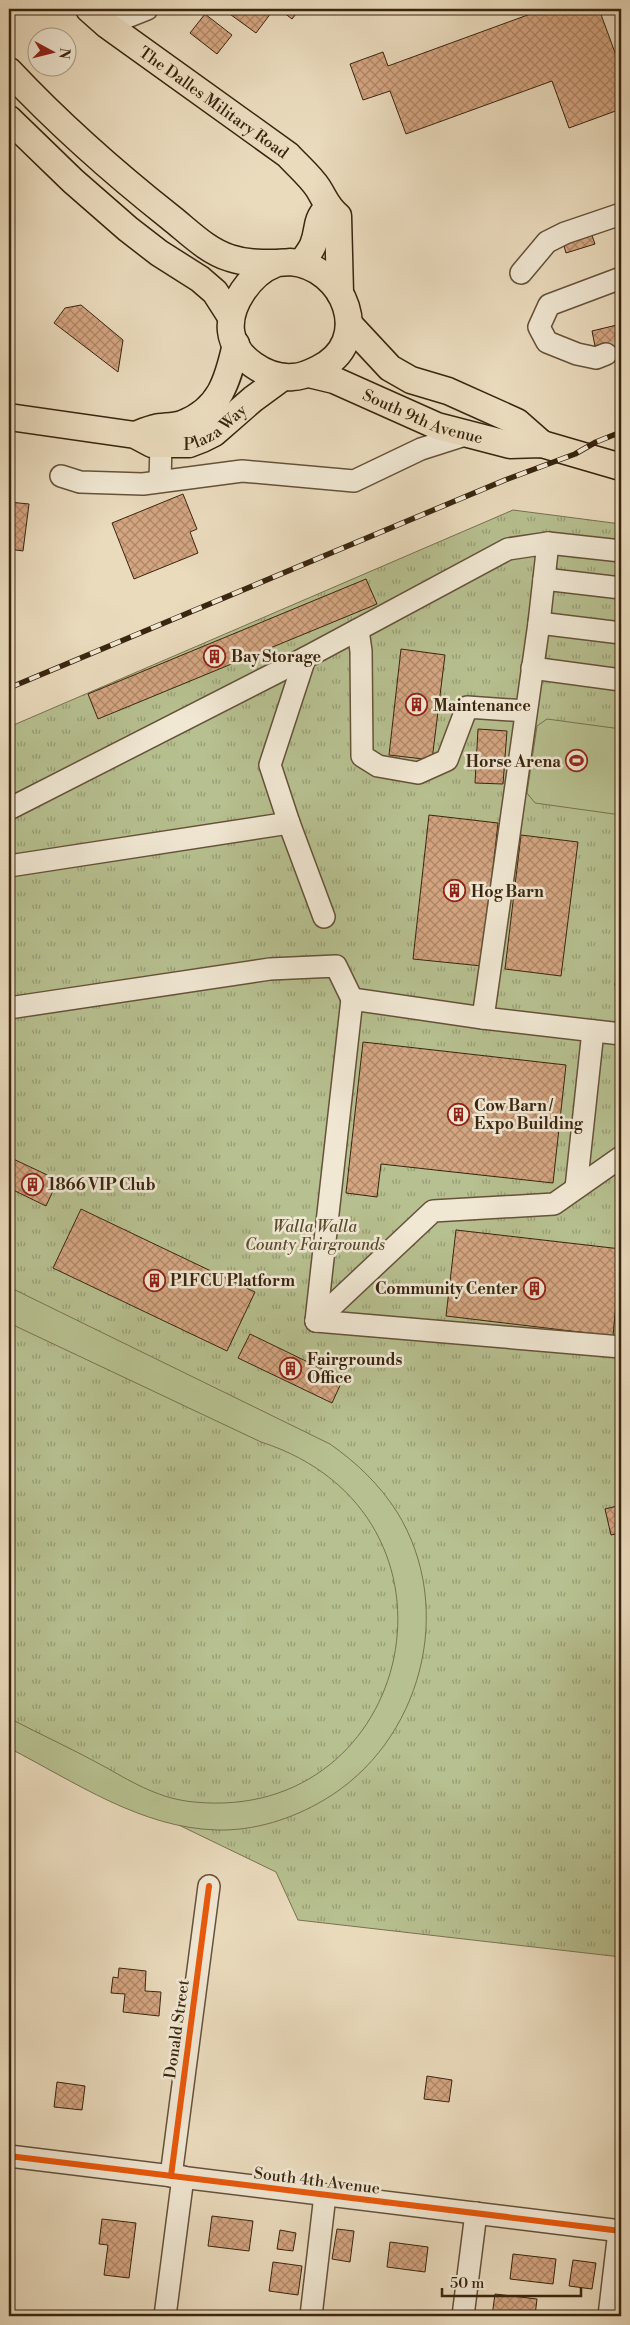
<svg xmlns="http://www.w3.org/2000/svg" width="630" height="2325" viewBox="0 0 630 2325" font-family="'Libre Bodoni',serif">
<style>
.park{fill:url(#park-tufts);stroke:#787250}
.pitch{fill:#b7c090;stroke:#787250}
.building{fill:url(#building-cross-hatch);stroke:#39250f}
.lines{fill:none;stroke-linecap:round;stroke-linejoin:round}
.minor-tunnel{stroke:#c7b79a;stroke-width:21;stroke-dasharray:21 11;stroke-linecap:butt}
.minor-casing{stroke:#65523a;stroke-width:24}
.major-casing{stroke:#39250f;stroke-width:29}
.minor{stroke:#f1e8d4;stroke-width:21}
.major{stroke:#eadbbd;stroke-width:26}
.rail-casing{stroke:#39250f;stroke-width:5.5}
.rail{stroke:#f1e8d4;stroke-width:4;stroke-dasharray:11;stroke-linecap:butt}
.cycleway-casing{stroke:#f1e8d4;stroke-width:9}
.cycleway{stroke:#e8590c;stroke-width:6}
.labels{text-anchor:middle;stroke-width:5;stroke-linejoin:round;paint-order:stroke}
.street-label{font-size:16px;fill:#39250f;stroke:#f1e8d4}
.poi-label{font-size:16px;font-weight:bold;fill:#39250f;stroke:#f1e8d4;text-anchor:start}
.park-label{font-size:16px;font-style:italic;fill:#584c2f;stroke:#f1e8d4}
</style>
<defs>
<pattern id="park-tufts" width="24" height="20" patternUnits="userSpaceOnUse" patternTransform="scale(1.25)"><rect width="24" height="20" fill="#b7c090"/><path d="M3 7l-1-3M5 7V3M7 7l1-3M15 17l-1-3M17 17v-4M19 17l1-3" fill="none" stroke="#969c74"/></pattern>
<pattern id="building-cross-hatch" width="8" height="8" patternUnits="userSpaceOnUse" patternTransform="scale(1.25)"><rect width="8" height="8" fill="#d4a581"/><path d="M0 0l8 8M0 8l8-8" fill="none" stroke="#ad8668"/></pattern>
</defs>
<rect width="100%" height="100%" fill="#eadbbd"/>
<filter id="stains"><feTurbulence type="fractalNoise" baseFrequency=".004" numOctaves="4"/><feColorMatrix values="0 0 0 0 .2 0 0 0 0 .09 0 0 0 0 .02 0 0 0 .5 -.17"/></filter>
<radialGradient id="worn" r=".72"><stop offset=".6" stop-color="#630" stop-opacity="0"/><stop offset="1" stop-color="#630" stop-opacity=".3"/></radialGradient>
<polygon class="park" points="513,510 621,524 621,1957 298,1920 276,1872 9,1743 9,727"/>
<g class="pitch">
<polygon points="547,719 621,729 621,815 535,803 527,793 537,726"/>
<path d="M9,1287L330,1444C357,1463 379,1484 397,1512C457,1609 421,1743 324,1800C292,1819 254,1831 217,1830C141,1828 75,1782 9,1748V1718C41,1735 75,1750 107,1768C135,1784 161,1799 194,1802C415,1824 484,1514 261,1442L9,1323Z"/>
</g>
<g class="building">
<polygon points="229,9 274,9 256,33 227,12"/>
<polygon points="279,9 300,9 292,19"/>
<polygon points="326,9 339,9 334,15"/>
<polygon points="544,9 599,9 621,69 621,109 569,128 552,81 406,134 390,91 363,100 350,64 383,52 388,66"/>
<polygon points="205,14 232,35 217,54 190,33"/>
<polygon points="590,230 595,244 566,253 562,239"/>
<polygon points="81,305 123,340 118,372 54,323 65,308"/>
<polygon points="621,324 621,356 607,359 604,343 595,346 592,331"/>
<polygon points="183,494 197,529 190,532 198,553 134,579 112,523"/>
<polygon points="9,502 29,504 23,551 9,549"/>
<polygon points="366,579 377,604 98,719 88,694"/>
<polygon points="401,649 445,655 432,760 389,755"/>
<polygon points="478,729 507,731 503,784 475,783"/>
<polygon points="429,815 498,823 482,966 413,959"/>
<polygon points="521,835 578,842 561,976 505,969"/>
<polygon points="621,930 621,986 615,986"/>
<polygon points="363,1042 566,1065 553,1183 381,1164 377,1197 346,1193"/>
<polygon points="9,1157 58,1180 46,1206 9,1188"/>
<polygon points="81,1209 255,1292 227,1351 53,1268"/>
<polygon points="456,1230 621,1249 613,1336 446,1316"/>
<polygon points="250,1334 343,1379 332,1403 238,1358"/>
<polygon points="621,1505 621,1533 611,1535 605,1509"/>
<polygon points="119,1968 146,1971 145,1991 161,1992 159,2016 123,2012 125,1994 111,1993 113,1977 118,1978"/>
<polygon points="427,2076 452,2080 449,2102 424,2099"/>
<polygon points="57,2082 85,2086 82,2110 54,2107"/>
<polygon points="212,2216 253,2221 249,2251 208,2246"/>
<polygon points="102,2219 136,2223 129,2278 104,2275 108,2245 99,2244"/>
<polygon points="337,2229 354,2231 350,2262 332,2259"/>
<polygon points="280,2230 296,2233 293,2251 277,2249"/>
<polygon points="9,2241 11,2241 9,2267"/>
<polygon points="390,2242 428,2247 425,2272 387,2267"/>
<polygon points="513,2254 556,2259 553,2284 510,2279"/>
<polygon points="573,2260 596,2263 592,2289 569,2286"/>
<polygon points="273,2262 302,2266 298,2295 269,2291"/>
<polygon points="495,2294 537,2299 535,2316 492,2316"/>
<polygon points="575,2311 603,2313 603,2316 574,2316"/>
</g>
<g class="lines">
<polyline class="minor-tunnel" points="606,354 621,350"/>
<defs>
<g id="minor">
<polyline points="107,25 147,9"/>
<polyline points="521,273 547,242 565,233 621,214"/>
<polyline points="606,354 596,358 577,354 547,342 539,327 549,305 621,278"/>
<polyline points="61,476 80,482 143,484 242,471 354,481 421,449 468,434"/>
<polyline points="160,481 161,444"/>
<polyline points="548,543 621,551"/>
<polyline points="544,579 621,588"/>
<polyline points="539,623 621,633"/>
<polyline points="358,630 361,651 362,756 378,766 418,773 447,760 467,707 526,711"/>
<polyline points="305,658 270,765 289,823 324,917"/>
<polyline points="532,668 621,680"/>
<polyline points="9,809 305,658 508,549 548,543 539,623 483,1018"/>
<polyline points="9,866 289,823"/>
<polyline points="9,1008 270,969 336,966 352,999"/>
<polyline points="576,1188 593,1031"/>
<polyline points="316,1321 352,999 483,1018 621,1034"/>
<polyline points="316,1321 433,1211 554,1204 621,1157"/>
<polyline points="316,1321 621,1347"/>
<polyline points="9,2156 621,2231"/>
<polyline points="171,2176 209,1886"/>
<polyline points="165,2316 183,2177"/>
<polyline points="311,2316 325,2195"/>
<polyline points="463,2316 476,2213"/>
<polyline points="609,2316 619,2231"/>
</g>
<g id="major">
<path id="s1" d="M89,9L107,25L288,155C298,166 310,176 318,188C325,199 327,207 338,216L340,293"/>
<path d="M9,71C59,124 113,172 170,217C189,232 207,251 230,258C245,263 260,263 275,263"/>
<polyline points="9,119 73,181 128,229 159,253 200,279 215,292 231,317"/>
<path d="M290,262C345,266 375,342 318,369C310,373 301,377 293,377C267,379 234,358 231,331C228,305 251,273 275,264C279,262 285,263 290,262Z"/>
<path d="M302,263C305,257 310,252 313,245C320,228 314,223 327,208"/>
<polyline points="349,324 390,368 411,380 448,391 517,422 542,444"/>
<path id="s2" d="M309,374L334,380L437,426L510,445L542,444L621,467"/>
<path id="s3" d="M9,417L135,435L152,444H189L202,439L214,433L253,399L283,377"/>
<path d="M136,435C142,432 148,430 155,428C163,426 173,427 182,424C220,410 228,380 236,344"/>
</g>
</defs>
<use href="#minor" class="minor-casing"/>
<use href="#major" class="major-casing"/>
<use href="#minor" class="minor"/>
<use href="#major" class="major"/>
<defs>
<polyline id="rail" points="9,688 505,480 575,454 596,442 621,432"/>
</defs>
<use href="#rail" class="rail-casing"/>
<use href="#rail" class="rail"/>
<defs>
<g id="cycleway">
<polyline points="9,2156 621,2231"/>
<polyline points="171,2176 209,1886"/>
</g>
</defs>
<use href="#cycleway" class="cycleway-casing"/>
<use href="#cycleway" class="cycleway"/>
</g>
<defs>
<symbol id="building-ring" viewBox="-11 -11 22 22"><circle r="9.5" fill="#f1e8d4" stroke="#8f2418" stroke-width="1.5"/><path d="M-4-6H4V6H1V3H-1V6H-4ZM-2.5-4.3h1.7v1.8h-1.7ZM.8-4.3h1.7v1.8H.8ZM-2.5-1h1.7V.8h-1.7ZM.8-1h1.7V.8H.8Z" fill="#8f2418"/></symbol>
<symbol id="stadium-ring" viewBox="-11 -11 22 22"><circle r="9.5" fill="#f1e8d4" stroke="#8f2418" stroke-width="1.5"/><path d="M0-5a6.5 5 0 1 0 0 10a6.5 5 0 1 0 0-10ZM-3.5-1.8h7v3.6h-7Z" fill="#8f2418"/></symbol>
</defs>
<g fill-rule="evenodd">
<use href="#building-ring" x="202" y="644" width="25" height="25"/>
<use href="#building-ring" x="404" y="692" width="25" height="25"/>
<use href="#stadium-ring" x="564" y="748" width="25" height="25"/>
<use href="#building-ring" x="442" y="878" width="25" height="25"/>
<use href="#building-ring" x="446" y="1102" width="25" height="25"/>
<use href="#building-ring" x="20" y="1172" width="25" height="25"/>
<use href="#building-ring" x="142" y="1268" width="25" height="25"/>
<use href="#building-ring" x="522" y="1276" width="25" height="25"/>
<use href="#building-ring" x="278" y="1356" width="25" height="25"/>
</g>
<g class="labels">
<g class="street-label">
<text dy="6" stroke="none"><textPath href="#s1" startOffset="156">The Dalles Military Road</textPath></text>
<text dy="6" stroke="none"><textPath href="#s2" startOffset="122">South 9th Avenue</textPath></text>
<text dy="6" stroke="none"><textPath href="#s3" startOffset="214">Plaza Way</textPath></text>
<text transform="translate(176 2029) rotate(-82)" y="6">Donald Street</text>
<text transform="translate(317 2180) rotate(7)" y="6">South 4th Avenue</text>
</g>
<g class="poi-label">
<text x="231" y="662">Bay Storage</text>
<text x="433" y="711">Maintenance</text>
<text x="561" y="767" text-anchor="end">Horse Arena</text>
<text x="471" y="897">Hog Barn</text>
<text x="474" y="1111">Cow Barn /<tspan x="474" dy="18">Expo Building</tspan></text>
<text x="48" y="1190">1866 VIP Club</text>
<text x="170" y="1286">P1FCU Platform</text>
<text x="518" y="1294" text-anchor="end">Community Center</text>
<text x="307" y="1365">Fairgrounds<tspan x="307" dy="18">Office</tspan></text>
</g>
<g class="park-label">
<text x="315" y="1232">Walla Walla<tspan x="315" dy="18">County Fairgrounds</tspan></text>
</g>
</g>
<rect width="630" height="2325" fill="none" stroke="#eadbbd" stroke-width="30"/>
<rect x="10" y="10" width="610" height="2305" fill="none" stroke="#39250f" stroke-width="2.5"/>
<rect x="15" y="15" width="600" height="2295" fill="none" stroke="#39250f"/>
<g transform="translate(52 52) rotate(97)"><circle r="24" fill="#f1e8d4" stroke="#a79a85"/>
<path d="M0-4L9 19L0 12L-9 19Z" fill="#8f2418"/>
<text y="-8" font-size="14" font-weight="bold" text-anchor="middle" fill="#39250f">N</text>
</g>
<path d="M442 2288v8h139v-8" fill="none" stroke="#39250f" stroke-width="2.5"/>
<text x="450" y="2288" font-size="15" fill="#39250f" stroke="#f1e8d4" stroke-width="4" paint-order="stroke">50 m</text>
<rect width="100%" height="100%" filter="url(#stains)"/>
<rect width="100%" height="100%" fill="url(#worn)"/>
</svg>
